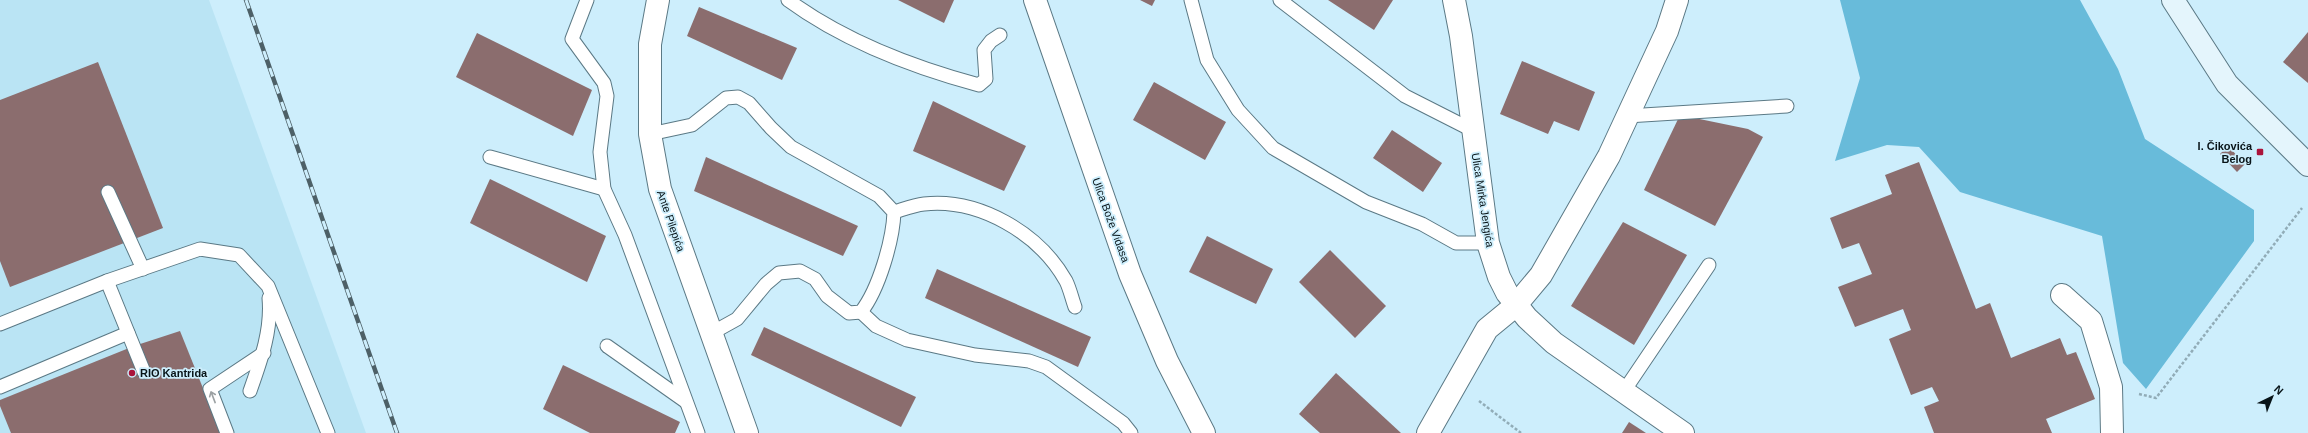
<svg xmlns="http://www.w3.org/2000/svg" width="2308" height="433" viewBox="0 0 2308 433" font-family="Helvetica,sans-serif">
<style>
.built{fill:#bae4f4}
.forest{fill:#68bbda}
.building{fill:#8b6d6e}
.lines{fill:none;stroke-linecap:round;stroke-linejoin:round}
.service-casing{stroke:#5b7985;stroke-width:15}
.minor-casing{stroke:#5b7985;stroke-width:24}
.secondary-casing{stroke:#5b7985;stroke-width:24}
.path{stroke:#91acb7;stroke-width:2.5;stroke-dasharray:3 2;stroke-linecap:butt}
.service{stroke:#fff;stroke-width:13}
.minor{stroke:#fff;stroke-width:22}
.secondary{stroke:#e4f5fc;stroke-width:22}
.rail-casing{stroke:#4d6067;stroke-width:4.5}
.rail{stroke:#cdeefc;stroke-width:3;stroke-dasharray:9;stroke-linecap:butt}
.oneway{stroke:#9ca1a3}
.poi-dot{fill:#aa143b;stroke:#cdeefc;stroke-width:1.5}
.labels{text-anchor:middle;stroke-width:3.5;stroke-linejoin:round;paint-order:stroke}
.poi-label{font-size:11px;font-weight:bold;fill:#081418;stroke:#cdeefc;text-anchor:end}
.street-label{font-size:11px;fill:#081418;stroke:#cdeefc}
</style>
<rect width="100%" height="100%" fill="#cdeefc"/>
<polygon class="built" points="0,0 209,0 366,433 0,433"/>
<polygon class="forest" points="1840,0 2080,0 2118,69 2145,139 2254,210 2254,241 2146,389 2123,363 2102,236 1960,192 1919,147 1887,145 1835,161 1860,78"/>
<g class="building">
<polygon points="898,0 954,0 944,23"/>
<polygon points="1140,0 1155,0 1152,6"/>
<polygon points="1328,0 1393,0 1374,30"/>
<polygon points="699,7 797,48 782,80 687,36"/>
<polygon points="2308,32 2308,83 2283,62"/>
<polygon points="477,33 592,90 573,136 456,77"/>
<polygon points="1522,61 1595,92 1579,131 1554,121 1548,134 1500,114"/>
<polygon points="98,62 163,228 10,287 0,261 0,100"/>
<polygon points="1154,82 1226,122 1205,160 1133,120"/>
<polygon points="933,101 1026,146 1004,191 913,151"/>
<polygon points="1680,115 1748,129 1763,137 1715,226 1644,190"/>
<polygon points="1392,130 1442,163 1423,192 1373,158"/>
<polygon points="2228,146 2245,164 2237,172 2220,154"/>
<polygon points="706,157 858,226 843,256 694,191"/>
<polygon points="1919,162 1976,309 1990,303 2011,358 2060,338 2067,355 2076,352 2095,399 2046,419 2052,433 1934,433 1924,407 1939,401 1932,387 1911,395 1889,339 1911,330 1903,309 1855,327 1838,287 1872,274 1859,243 1842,249 1830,218 1892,194 1885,175"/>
<polygon points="490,179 606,236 587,282 470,223"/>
<polygon points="1623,222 1687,255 1634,345 1571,306"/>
<polygon points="1207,236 1273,269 1256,304 1189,272"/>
<polygon points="1330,250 1386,306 1355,338 1299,282"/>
<polygon points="937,269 1091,337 1078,367 925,298"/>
<polygon points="764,327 916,397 901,427 751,355"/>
<polygon points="180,331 221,433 11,433 0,406 0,400 134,346"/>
<polygon points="563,365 680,422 675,433 590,433 543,409"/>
<polygon points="1336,373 1401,433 1320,433 1299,414"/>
<polygon points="1629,422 1646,433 1622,433"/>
</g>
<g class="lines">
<defs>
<g id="service">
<polyline points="587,0 572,39 604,83 607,96 600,152 604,189 625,235 698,433"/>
<path d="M788,0C844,41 912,67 979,85L986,79L984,50L991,41L1000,35"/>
<polyline points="1191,0 1207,60 1238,110 1273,148 1366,202 1422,224 1456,243 1488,243"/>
<polyline points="1280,0 1405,96 1472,130"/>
<polyline points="1627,116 1787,106"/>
<path d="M650,134L692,125L726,98L738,97L749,103L771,128L791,147L879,196L894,212C893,240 879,289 861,312L849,313L827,296L815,279L800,271L779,273L766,284L737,319L710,334"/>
<polyline points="490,157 604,189"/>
<polyline points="108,192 143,269"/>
<path d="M894,212C904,209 914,205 924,204C979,198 1039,233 1066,281C1070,289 1072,299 1075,307"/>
<polyline points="107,281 144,372"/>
<polyline points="861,312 876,326 907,340 975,355 1029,361 1046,367 1123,423 1131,433"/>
<polyline points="0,324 107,281 200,249 239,255 268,286 328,433"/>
<polyline points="607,346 685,401"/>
<polyline points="0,387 128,333"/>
<path d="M250,391C261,360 272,330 269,298"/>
<polyline points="1624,391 1709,265"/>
<polyline points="227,433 210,389 264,353"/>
</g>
<g id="minor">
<polyline points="658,0 650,44 650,134 660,189 747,433"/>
<polyline points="1035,0 1130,274 1167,361 1204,433"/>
<polyline points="1454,0 1461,36 1488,243 1499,277 1507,293 1527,318 1554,343 1683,433"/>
<polyline points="2062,295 2091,321 2111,387 2112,433"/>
<polyline points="1428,433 1487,329 1515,306 1541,275 1609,156 1667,31 1677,0"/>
</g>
<polyline id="secondary" points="2173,0 2227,84 2308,165"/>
</defs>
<use href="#service" class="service-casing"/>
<use href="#minor" class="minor-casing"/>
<use href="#secondary" class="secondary-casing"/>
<g class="path">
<polyline points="2139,394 2156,398 2302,208"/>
<polyline points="1479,401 1521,433"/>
</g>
<use href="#service" class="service"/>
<use href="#minor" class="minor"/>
<use href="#secondary" class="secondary"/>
<defs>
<polyline id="rail" points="246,0 397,433"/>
</defs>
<use href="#rail" class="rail-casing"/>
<use href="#rail" class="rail"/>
</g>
<defs><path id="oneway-shaft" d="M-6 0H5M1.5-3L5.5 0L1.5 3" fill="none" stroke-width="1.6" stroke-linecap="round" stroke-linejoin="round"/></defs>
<use class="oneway" href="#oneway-shaft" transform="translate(213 397) rotate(-111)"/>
<g class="poi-dot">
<rect x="2256" y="148" width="8" height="8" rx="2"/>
<circle cx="132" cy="373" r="4"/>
</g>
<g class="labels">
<g class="poi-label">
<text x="2252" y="150">I. Čikovića<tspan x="2252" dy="13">Belog</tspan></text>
<text x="140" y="377" text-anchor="start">RIO Kantrida</text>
</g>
<g class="street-label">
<text transform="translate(1483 200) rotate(81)" y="4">Ulica Mirka Jengića</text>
<text transform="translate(1111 220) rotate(70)" y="4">Ulica Bože Vidasa</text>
<text transform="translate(671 221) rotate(71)" y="4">Ante Pilepića</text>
</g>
</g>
<g transform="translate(2272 397) rotate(43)" stroke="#cdeefc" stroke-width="3" paint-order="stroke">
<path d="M0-3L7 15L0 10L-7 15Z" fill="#081418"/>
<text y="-6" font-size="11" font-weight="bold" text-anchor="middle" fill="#081418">N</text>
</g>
</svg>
